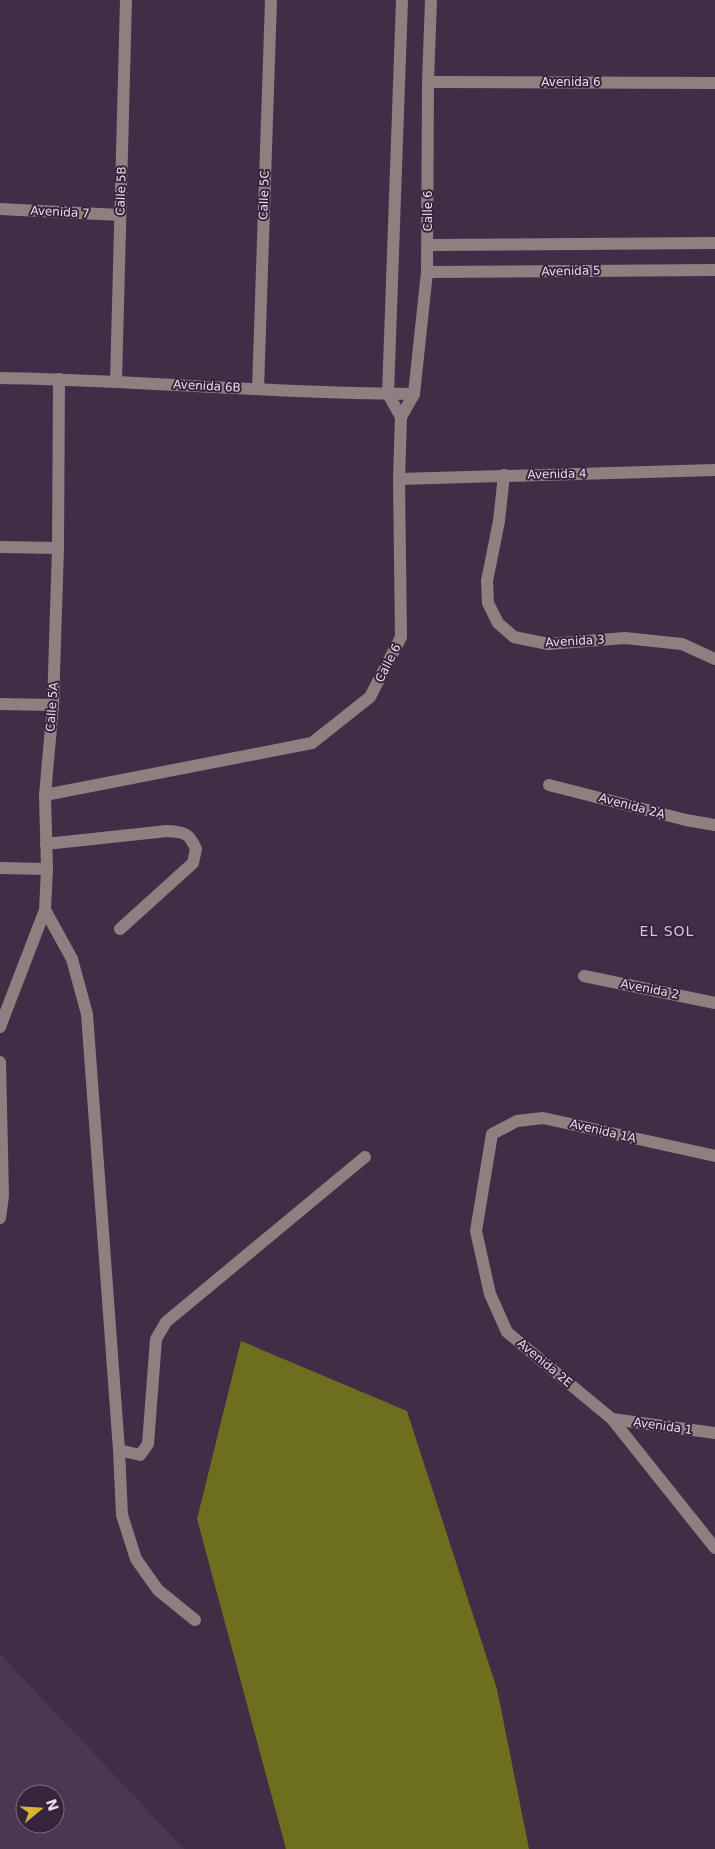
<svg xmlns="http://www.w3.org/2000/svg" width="715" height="1849" viewBox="0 0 715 1849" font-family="'DejaVu Sans',sans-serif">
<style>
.built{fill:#4c3753;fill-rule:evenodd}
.forest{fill:#6d6f1f}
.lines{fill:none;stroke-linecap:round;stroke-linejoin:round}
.minor{stroke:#907f80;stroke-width:12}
.labels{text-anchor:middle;stroke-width:4;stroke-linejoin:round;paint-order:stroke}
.street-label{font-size:12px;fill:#e5dbe9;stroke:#35243b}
.neighbourhood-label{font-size:14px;letter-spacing:1px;fill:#d7c3df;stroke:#35243b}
</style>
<rect width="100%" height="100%" fill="#3f2e45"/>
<path class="built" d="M0,1654L184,1849H0ZM25,1794H55V1824H25Z"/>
<polygon class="forest" points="241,1341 407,1411 497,1689 529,1849 286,1849 197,1519"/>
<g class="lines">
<g class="minor">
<polyline points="428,82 715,83"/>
<polyline points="0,209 120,215"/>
<polyline points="428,245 715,243"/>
<polyline points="427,272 715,270"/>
<path d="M0,378C138,380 276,394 414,394"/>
<polyline points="116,381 126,0"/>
<polyline points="258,389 271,0"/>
<polyline points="401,417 388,394 402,0"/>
<polyline points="504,475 499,521 487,581 488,603 498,623 514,637 548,644 625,638 682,644 715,659"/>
<polyline points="399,479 715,470"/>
<polyline points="0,547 58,548"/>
<polyline points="0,704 53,705"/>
<polyline points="549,785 686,820 715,825"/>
<polyline points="45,795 312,743 370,697 401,637 399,479 401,417 414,394 427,272 428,82 431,0"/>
<path d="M46,844L167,831C185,832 189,833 196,849L193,863L120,929"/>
<polyline points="0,868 47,869"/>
<polyline points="45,910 72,959 87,1014 119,1450 122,1515 136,1559 158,1590 195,1620"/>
<polyline points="584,976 715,1003"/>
<polyline points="0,1027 45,910 47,869 45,795 53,705 58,548 59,379"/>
<polyline points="0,1062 3,1196 0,1218"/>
<polyline points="715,1156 543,1118 517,1121 492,1134 476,1231 490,1294 507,1332 612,1419 715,1548"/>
<polyline points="612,1419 715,1433"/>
<polyline points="119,1450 140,1455 148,1444 156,1339 166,1322 365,1157"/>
</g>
</g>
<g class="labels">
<g class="street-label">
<text x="571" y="86">Avenida 6</text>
<text transform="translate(121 191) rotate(-88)" y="4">Calle 5B</text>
<text transform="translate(264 195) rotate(-88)" y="4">Calle 5C</text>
<text transform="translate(428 211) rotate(-90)" y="4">Calle 6</text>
<text transform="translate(60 212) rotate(3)" y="4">Avenida 7</text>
<text transform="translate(571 271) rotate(-1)" y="4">Avenida 5</text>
<text transform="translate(207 386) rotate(3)" y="4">Avenida 6B</text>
<text transform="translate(557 474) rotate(-1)" y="4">Avenida 4</text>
<text transform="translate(575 641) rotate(-3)" y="4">Avenida 3</text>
<text transform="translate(388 663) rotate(-63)" y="4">Calle 6</text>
<text transform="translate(52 707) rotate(-86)" y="4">Calle 5A</text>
<text transform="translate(632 806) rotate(15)" y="4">Avenida 2A</text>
<text transform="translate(650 989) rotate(11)" y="4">Avenida 2</text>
<text transform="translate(603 1131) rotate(13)" y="4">Avenida 1A</text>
<text transform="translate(545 1363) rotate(40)" y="4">Avenida 2E</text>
<text transform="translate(663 1426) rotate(8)" y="4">Avenida 1</text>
</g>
<g class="neighbourhood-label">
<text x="667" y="936">EL SOL</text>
</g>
</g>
<g transform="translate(40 1809) rotate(72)"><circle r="24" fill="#35243b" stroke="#7b6d81"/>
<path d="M0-4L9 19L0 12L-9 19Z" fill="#d7b434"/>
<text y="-8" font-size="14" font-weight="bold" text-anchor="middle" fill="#e5dbe9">N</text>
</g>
</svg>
